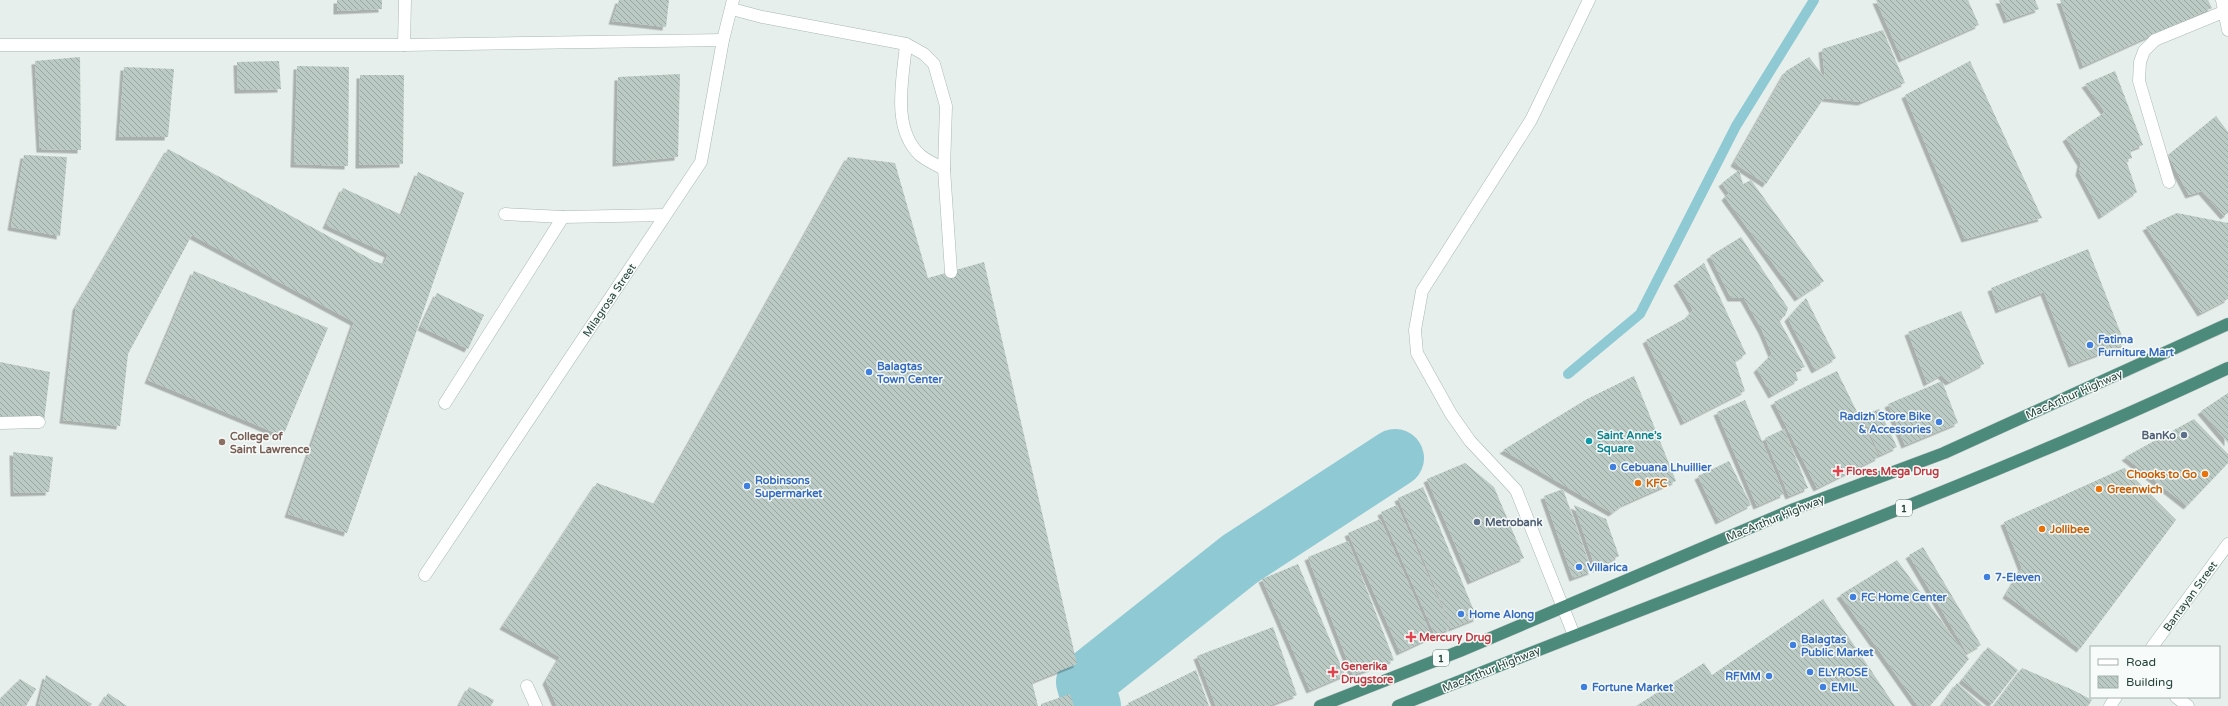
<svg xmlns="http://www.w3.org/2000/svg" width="2228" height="706" viewBox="0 0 2228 706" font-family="'Varela Round',sans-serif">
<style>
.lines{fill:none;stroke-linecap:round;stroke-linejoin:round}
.stream{stroke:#8ec9d4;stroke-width:10}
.river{stroke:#8ec9d4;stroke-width:58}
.building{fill:url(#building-back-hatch);filter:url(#shadow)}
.service-casing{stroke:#a8b8b2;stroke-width:13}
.minor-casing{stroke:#a8b8b2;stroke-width:13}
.secondary-casing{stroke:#a4bbb3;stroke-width:13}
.trunk-casing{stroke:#c2cac8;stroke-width:13}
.service{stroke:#fff;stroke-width:12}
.minor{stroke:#fff;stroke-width:12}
.secondary{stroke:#fff;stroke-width:12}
.trunk{stroke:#4c8a7c;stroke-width:12}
.shop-dot{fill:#3f7fe0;stroke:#f7fbf9;stroke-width:1.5}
.service-dot{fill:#5c6f8a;stroke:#f7fbf9;stroke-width:1.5}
.culture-dot{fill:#0f9aa8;stroke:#f7fbf9;stroke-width:1.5}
.education-dot{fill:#8d6e63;stroke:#f7fbf9;stroke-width:1.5}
.health-dot{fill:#e0444e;stroke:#f7fbf9;stroke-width:1.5}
.food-dot{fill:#e8710a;stroke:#f7fbf9;stroke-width:1.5}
.labels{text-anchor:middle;stroke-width:3;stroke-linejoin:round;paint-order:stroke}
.shield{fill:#f7fbf9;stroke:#637a73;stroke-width:1}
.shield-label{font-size:10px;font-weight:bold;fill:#24423a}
.street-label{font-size:11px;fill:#24423a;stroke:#f7fbf9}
.shop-label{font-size:11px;font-weight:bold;fill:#366cbe;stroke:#f7fbf9;text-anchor:start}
.culture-label{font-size:11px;font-weight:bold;fill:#0d838f;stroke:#f7fbf9;text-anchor:start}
.service-label{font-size:11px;font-weight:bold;fill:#4e5e75;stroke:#f7fbf9;text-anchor:end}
.education-label{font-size:11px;font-weight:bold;fill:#785e54;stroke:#f7fbf9;text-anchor:start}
.health-label{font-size:11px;font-weight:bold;fill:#be3a42;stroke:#f7fbf9;text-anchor:start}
.food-label{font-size:11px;font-weight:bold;fill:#c56008;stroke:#f7fbf9;text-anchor:start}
</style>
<defs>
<pattern id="building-back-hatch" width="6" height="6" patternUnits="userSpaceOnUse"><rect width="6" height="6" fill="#bbcac4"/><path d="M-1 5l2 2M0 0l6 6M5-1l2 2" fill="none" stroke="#98a6a0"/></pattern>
<filter id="shadow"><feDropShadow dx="-3.5" dy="3.5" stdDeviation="0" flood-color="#0004"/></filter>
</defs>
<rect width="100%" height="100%" fill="#e6efeb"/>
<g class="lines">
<polyline class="stream" points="1568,374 1640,314 1736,126 1814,0"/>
<polyline class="river" points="1092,706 1085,682 1240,559 1395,458"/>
</g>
<g class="building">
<polygon points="337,0 382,0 382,9 337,11"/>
<polygon points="619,0 669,0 666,27 612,21"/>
<polygon points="1876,0 1968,0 1979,25 1902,59"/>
<polygon points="1999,0 2035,0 2039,9 2007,20"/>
<polygon points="2060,0 2208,0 2212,8 2083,66"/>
<polygon points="1883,30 1905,83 1861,102 1824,98 1766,184 1734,163 1786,71 1809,57 1825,78 1822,49"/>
<polygon points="80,57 81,150 40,149 35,61"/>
<polygon points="279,61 281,89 238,90 237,62"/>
<polygon points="1970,61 2042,218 1965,239 1905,95"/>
<polygon points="297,66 349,67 348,166 294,164"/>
<polygon points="124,67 174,69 168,137 119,137"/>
<polygon points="2115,71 2143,145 2130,150 2132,158 2126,160 2137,192 2102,216 2079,172 2081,163 2066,138 2105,112 2085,84"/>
<polygon points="680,74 678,157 616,163 618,77"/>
<polygon points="360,75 404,75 403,164 359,165"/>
<polygon points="2216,116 2228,132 2228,213 2224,216 2202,191 2189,195 2168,155"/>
<polygon points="168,149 376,262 384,264 388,254 326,225 343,188 402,215 418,172 464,193 347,533 288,514 354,322 192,235 128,354 120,426 63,420 76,307"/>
<polygon points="24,155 67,157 60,236 11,227"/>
<polygon points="848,157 895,163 928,278 984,262 1077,664 1032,682 1038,706 557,706 546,681 560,657 503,626 597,483 655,504"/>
<polygon points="1739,170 1743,184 1751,180 1824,281 1798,298 1725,197 1729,193 1722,183"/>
<polygon points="2177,213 2228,223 2228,299 2201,313 2146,227"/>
<polygon points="1741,237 1788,308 1785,316 1779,320 1805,367 1795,370 1798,380 1772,395 1757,369 1772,354 1762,330 1744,298 1731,298 1710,256"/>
<polygon points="2088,249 2125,344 2072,364 2044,292 1999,310 1991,288"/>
<polygon points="1704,263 1746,354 1735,361 1745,391 1684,422 1646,340 1686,318 1693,310 1677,282"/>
<polygon points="194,271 328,328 283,436 148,380"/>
<polygon points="437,293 484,315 468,349 421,327"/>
<polygon points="1806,298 1836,358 1815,370 1788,318"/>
<polygon points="1961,311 1984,364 1949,382 1941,375 1927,383 1908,332"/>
<polygon points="0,362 50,372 44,421 0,417"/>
<polygon points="1837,371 1879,457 1817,488 1774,402"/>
<polygon points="1634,376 1676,481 1624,504 1612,513 1503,450 1587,399"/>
<polygon points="1942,381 1958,423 1905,445 1888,404"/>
<polygon points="2228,393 2228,443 2201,411"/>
<polygon points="1745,400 1784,494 1757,506 1717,412"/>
<polygon points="1879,409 1897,447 1880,455 1862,416"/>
<polygon points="2194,419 2228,454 2228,463 2187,506 2125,457"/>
<polygon points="1784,429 1808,488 1789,496 1765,438"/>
<polygon points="13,452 53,457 49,492 14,493"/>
<polygon points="1729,461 1751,505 1719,521 1698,476"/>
<polygon points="1465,463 1494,487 1524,558 1471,581 1427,479"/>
<polygon points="2124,468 2176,520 2080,649 2006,595 2022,568 2004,522"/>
<polygon points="1423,487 1477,618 1452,628 1398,498"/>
<polygon points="1563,489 1592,571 1573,578 1544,496"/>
<polygon points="1397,505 1451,628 1435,635 1381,512"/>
<polygon points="1574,505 1606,519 1619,556 1596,569"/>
<polygon points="1380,519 1432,637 1400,652 1348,533"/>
<polygon points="1348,541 1394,660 1353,675 1308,557"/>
<polygon points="1923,547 1981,645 1967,653 1909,555"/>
<polygon points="1897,560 1969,659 1930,706 1918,706 1840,595"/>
<polygon points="1298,564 1345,675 1310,690 1262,579"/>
<polygon points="1823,599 1895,706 1636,706 1704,663 1712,675"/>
<polygon points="1273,627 1297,695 1267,706 1216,706 1197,656"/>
<polygon points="1988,647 2018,670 1992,704 1962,680"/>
<polygon points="2022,668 2073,690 2092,700 2088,706 1994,706"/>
<polygon points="1196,670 1209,706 1129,706 1128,703"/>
<polygon points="46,675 92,704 90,706 38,706"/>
<polygon points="20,679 36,689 26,706 0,706 0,699"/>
<polygon points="1957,683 1983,706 1941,706"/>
<polygon points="469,687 494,700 491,706 459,706"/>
<polygon points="108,693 127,706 100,706"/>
<polygon points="1070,694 1074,706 1041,706 1041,704"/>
</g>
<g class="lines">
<defs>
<g id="service">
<polyline points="2222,0 2228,30"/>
<polyline points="732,9 762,17 906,44 924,54 934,64 946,106 944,169 951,272"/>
<path d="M906,44C903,79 891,128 920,155C927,161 937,165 944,169"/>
<polyline points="2169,182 2139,81 2140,62 2144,51 2155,40 2228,10"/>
<polyline points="1574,635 1516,490 1470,441 1451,414 1417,353 1415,330 1422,291 1531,120 1589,0"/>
<polyline points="527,686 536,706"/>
<polyline points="2176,697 2188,706"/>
</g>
<g id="minor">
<polyline points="0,45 404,45 723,40"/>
<polyline points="404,45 405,0"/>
<polyline points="505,214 563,217 665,215"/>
<polyline points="445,403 563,217"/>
<polyline points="0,423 39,422"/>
<polyline points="425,575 701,162 723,40 733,0"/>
</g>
<g id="secondary">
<polyline points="2152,647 2228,544"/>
<polyline points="2110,706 2116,697"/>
</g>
<g id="trunk">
<polyline points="1320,706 1460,651 1794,509 1944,453 2228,324"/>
<path d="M1398,706C1675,593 1958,495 2228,368"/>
</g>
</defs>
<use href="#service" class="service-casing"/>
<use href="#minor" class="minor-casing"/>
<use href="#secondary" class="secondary-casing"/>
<use href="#trunk" class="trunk-casing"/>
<use href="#service" class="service"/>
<use href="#minor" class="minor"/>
<use href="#secondary" class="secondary"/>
<use href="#trunk" class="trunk"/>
</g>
<g class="shop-dot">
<circle cx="2090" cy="345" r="4"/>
<circle cx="869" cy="372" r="4"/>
<circle cx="1939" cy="422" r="4"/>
<circle cx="1613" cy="467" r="4"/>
<circle cx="747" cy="486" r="4"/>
<circle cx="1579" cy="567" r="4"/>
<circle cx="1987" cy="577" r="4"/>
<circle cx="1853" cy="597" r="4"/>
<circle cx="1461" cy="614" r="4"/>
<circle cx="1793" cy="645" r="4"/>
<circle cx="1810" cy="672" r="4"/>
<circle cx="1769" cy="676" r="4"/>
<circle cx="1584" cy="687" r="4"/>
<circle cx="1823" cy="687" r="4"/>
</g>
<g class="service-dot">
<circle cx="2184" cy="435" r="4"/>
<circle cx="1477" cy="522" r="4"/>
</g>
<circle class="culture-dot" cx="1589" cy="441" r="4"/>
<circle class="education-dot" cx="222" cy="442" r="4"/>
<g class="health-dot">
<path d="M1836 465h4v4h4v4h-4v4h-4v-4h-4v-4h4z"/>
<path d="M1409 631h4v4h4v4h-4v4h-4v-4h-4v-4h4z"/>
<path d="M1331 666h4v4h4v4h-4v4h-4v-4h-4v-4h4z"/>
</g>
<g class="food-dot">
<circle cx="2205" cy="474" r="4"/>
<circle cx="1638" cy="483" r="4"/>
<circle cx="2099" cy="489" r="4"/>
<circle cx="2042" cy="529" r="4"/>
</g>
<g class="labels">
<g class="shield">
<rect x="1896" y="500" width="16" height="16" rx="3"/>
<rect x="1433" y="650" width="16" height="16" rx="3"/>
</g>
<g class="shield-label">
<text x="1904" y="512">1</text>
<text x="1441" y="662">1</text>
</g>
<g class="street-label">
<text transform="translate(609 300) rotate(-56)" y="4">Milagrosa Street</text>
<text transform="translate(2074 394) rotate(-24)" y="4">MacArthur Highway</text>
<text transform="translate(1775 518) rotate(-22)" y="4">MacArthur Highway</text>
<text transform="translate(2190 596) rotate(-54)" y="4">Bantayan Street</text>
<text transform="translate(1491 669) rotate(-22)" y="4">MacArthur Highway</text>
</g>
<g class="shop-label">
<text x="2098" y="343">Fatima<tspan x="2098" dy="13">Furniture Mart</tspan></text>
<text x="877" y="370">Balagtas<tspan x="877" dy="13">Town Center</tspan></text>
<text x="1931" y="420" text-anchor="end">Radizh Store Bike<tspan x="1931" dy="13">&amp; Accessories</tspan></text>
<text x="1621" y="471">Cebuana Lhuillier</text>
<text x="755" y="484">Robinsons<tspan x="755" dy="13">Supermarket</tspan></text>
<text x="1587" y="571">Villarica</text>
<text x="1995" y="581">7-Eleven</text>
<text x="1861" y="601">FC Home Center</text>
<text x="1469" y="618">Home Along</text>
<text x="1801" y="643">Balagtas<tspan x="1801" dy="13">Public Market</tspan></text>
<text x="1818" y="676">ELYROSE</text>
<text x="1761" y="680" text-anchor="end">RFMM</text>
<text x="1592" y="691">Fortune Market</text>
<text x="1831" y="691">EMIL</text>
</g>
<g class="culture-label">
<text x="1597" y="439">Saint Anne’s<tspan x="1597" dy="13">Square</tspan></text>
</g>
<g class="service-label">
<text x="2176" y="439">BanKo</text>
<text x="1485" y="526" text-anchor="start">Metrobank</text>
</g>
<g class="education-label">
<text x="230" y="440">College of<tspan x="230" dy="13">Saint Lawrence</tspan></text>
</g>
<g class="health-label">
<text x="1846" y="475">Flores Mega Drug</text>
<text x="1419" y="641">Mercury Drug</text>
<text x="1341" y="670">Generika<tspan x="1341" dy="13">Drugstore</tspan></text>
</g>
<g class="food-label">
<text x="2197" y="478" text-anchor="end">Chooks to Go</text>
<text x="1646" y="487">KFC</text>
<text x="2107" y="493">Greenwich</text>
<text x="2050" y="533">Jollibee</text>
</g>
</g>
<rect x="2090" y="646" width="130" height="52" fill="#f7fbf9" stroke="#a3b1ad"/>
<rect x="2098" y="659" width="20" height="6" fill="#ffffff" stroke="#a3b1ad"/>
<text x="2126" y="666" font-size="12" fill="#24423a">Road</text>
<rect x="2098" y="676" width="20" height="12" fill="url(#building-back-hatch)" stroke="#a3b1ad"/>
<text x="2126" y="686" font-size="12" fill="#24423a">Building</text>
</svg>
